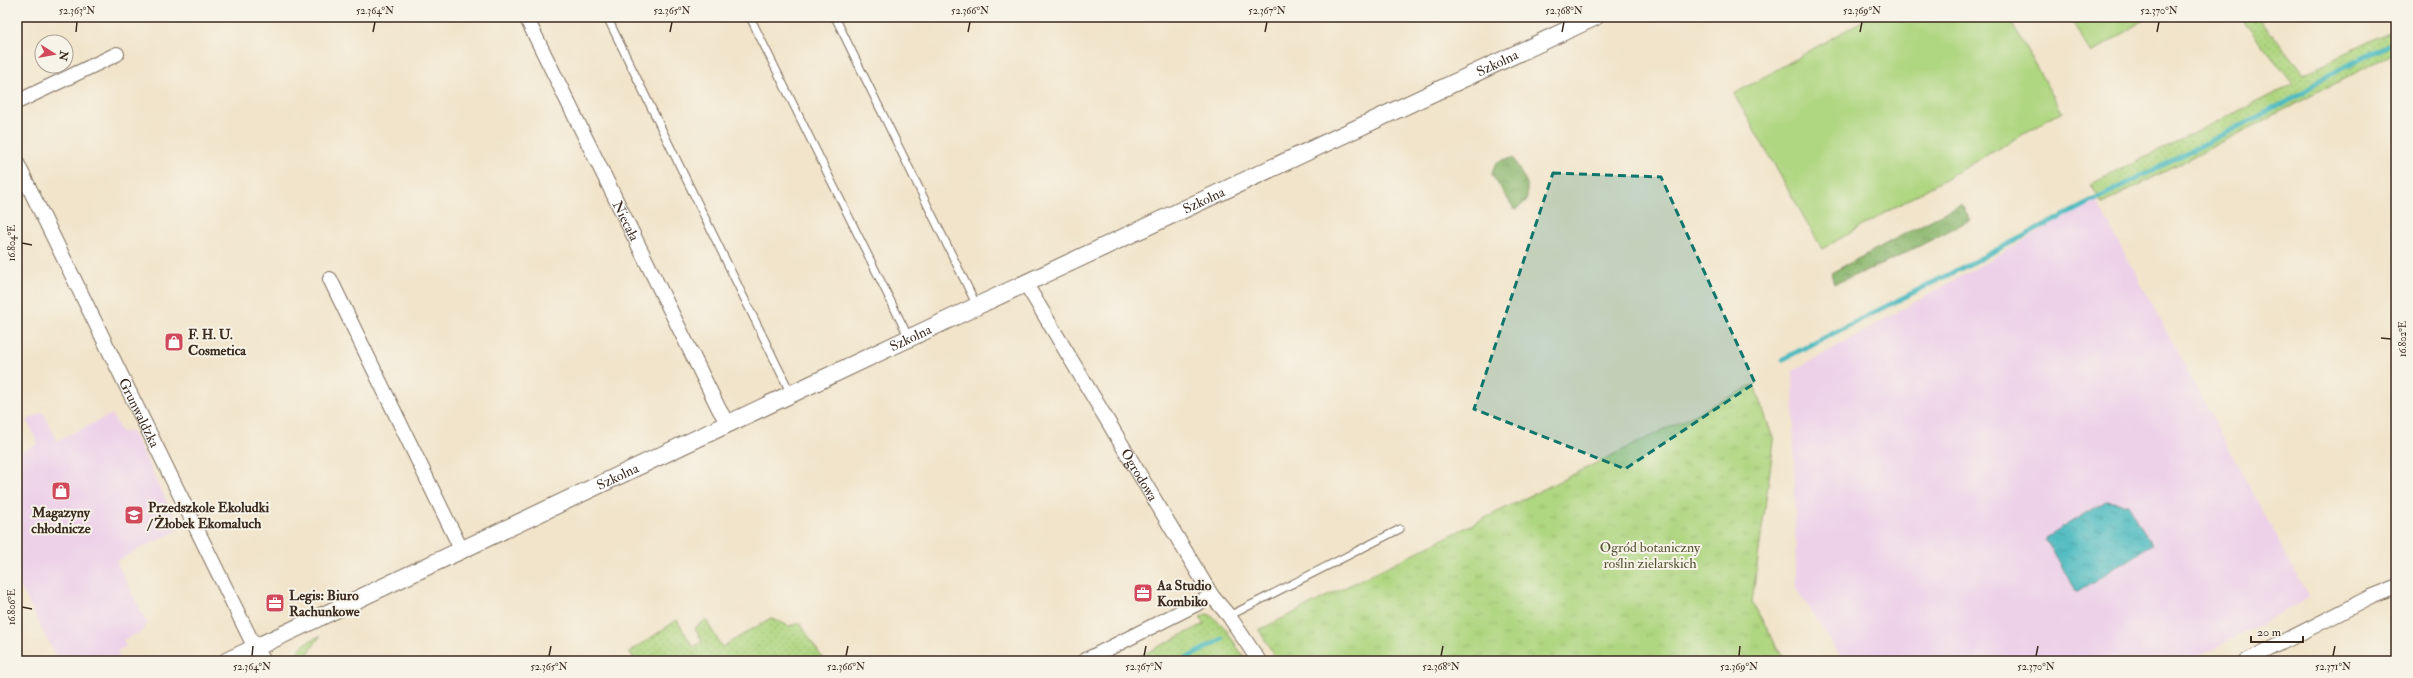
<svg xmlns="http://www.w3.org/2000/svg" width="2413" height="678" viewBox="0 0 2413 678" font-family="'IM FELL Double Pica',serif">
<style>
.built{fill:#edd1e9}
.grass{fill:url(#grass-dots);stroke:#75804f}
.forest{fill:url(#forest-crowns);stroke:#637046}
.park{fill:url(#park-tufts);stroke:#75804f}
.garden{fill:#afd680;stroke:#75804f}
.water{fill:url(#water-ripples);stroke:#43726f}
.lines{fill:none;stroke-linecap:round;stroke-linejoin:round}
.stream{stroke:#4bbac0;stroke-width:5}
.service-casing{stroke:#7b6b5a;stroke-width:9}
.minor-casing{stroke:#7b6b5a;stroke-width:16}
.tertiary-casing{stroke:#7b6b5a;stroke-width:19}
.service{stroke:#fff;stroke-width:7}
.minor{stroke:#fff;stroke-width:14}
.tertiary{stroke:#fff;stroke-width:17}
.marked{fill:#0f766e;fill-opacity:0.2;stroke:#0f766e;stroke-width:3;stroke-dasharray:8 5;stroke-linejoin:round}
.ticks{fill:none;stroke:#3b2a1e;stroke-width:1.5}
.labels{text-anchor:middle;stroke-width:4;stroke-linejoin:round;paint-order:stroke}
.street-label{font-size:14px;fill:#3b2a1e;stroke:#f7f3e8}
.poi-label{font-size:14px;font-weight:bold;fill:#3b2a1e;stroke:#f7f3e8;text-anchor:start}
.park-label{font-size:14px;fill:#585536;stroke:#f7f3e8}
.neatline{fill:none;stroke:#3b2a1e;stroke-width:1.5}
.ticks-label{font-size:10px;text-anchor:middle;fill:#3b2a1e}
</style>
<defs>
<pattern id="grass-dots" width="8" height="8" patternUnits="userSpaceOnUse"><rect width="8" height="8" fill="#afd680"/><path d="M2 2h.1M6 6h.1" fill="none" stroke="#97b86e" stroke-width="1.8" stroke-linecap="round"/></pattern>
<pattern id="forest-crowns" width="20" height="18" patternUnits="userSpaceOnUse"><rect width="20" height="18" fill="#8bb76e"/><path d="M2 6a3 3 0 1 1 6 0M12 15a3 3 0 1 1 6 0" fill="none" stroke="#73955a"/></pattern>
<pattern id="park-tufts" width="24" height="20" patternUnits="userSpaceOnUse"><rect width="24" height="20" fill="#afd680"/><path d="M3 7l-1-3M5 7V3M7 7l1-3M15 17l-1-3M17 17v-4M19 17l1-3" fill="none" stroke="#97b86e"/></pattern>
<pattern id="water-ripples" width="26" height="14" patternUnits="userSpaceOnUse"><rect width="26" height="14" fill="#4bbac0"/><path d="M2 4q2-2 4 0t4 0M15 11q2-2 4 0t4 0" fill="none" stroke="#40979b"/></pattern>
</defs>
<rect width="100%" height="100%" fill="#f7f3e8"/>
<filter id="ink" filterUnits="userSpaceOnUse"><feTurbulence type="fractalNoise" baseFrequency=".025" numOctaves="2"/><feDisplacementMap in="SourceGraphic" scale="8" xChannelSelector="R" yChannelSelector="G"/><feConvolveMatrix kernelMatrix="1 2 1 2 8 2 1 2 1" color-interpolation-filters="sRGB"/></filter>
<filter id="wash" filterUnits="userSpaceOnUse"><feTurbulence type="fractalNoise" baseFrequency=".012" numOctaves="4" result="noise"/><feDisplacementMap in="SourceGraphic" scale="16" xChannelSelector="R" yChannelSelector="G"/><feGaussianBlur stdDeviation="0.9" result="paint"/><feColorMatrix in="noise" values="0 0 0 0 0 0 0 0 0 0 0 0 0 0 0 0 0 1.4 0 .05"/><feComposite in="paint" operator="in"/></filter>
<g filter="url(#wash)">
<rect width="100%" height="100%" fill="#f1e4ca"/>
<g class="built">
<polygon points="2096,200 2309,598 2191,661 1843,661 1796,588 1793,371"/>
<polygon points="43,412 57,441 112,414 121,432 133,432 180,529 116,561 147,623 141,632 123,640 126,647 117,651 121,661 58,661 17,580 17,454 38,444 27,420"/>
</g>
<g class="grass">
<polygon points="2240,17 2258,17 2304,74 2396,28 2396,52 2102,204 2091,184 2293,84"/>
<polygon points="1206,614 1211,615 1225,628 1246,661 1130,661 1204,624 1200,617"/>
<polygon points="771,618 789,626 800,623 824,661 635,661 630,652 677,620 693,647 702,642 695,628 706,620 722,647"/>
<path d="M320,636L303,661H294C298,646 307,642 320,636Z"/>
</g>
<g class="forest">
<path d="M1513,158L1527,184V201L1515,210L1492,175C1494,160 1500,160 1513,158Z"/>
<polygon points="1961,204 1970,220 1892,260 1834,284 1831,273"/>
</g>
<polygon class="park" points="1754,385 1774,441 1752,602 1785,661 1278,661 1259,630"/>
<g class="garden">
<polygon points="1869,17 2008,17 2062,112 1822,249 1734,94"/>
<polygon points="2069,17 2148,17 2092,53"/>
</g>
<polygon class="water" points="2106,501 2128,504 2152,545 2076,592 2046,538"/>
<g class="lines">
<g class="stream">
<polyline points="1783,359 2304,93 2321,79 2396,41"/>
<polyline points="1182,661 1222,639"/>
</g>
</g>
</g>
<g filter="url(#ink)">
<g class="lines">
<defs>
<g id="service">
<polyline points="607,17 791,394"/>
<polyline points="750,17 909,338"/>
<polyline points="835,17 977,306"/>
<polyline points="1229,616 1400,529"/>
</g>
<g id="minor">
<path id="s1" d="M526,17L719,409L728,424"/>
<polyline points="17,102 117,54"/>
<path id="s2" d="M17,163L255,648"/>
<polyline points="330,279 462,551"/>
<path id="s3" d="M1026,284L1212,596L1229,616L1259,661"/>
<polyline points="1084,661 1212,596"/>
<polyline points="2246,661 2371,597 2396,587"/>
</g>
<g id="tertiary">
<polyline points="255,648 262,661"/>
<path id="s4" d="M227,661L977,306L1595,17"/>
</g>
</defs>
<use href="#service" class="service-casing"/>
<use href="#minor" class="minor-casing"/>
<use href="#tertiary" class="tertiary-casing"/>
<use href="#service" class="service"/>
<use href="#minor" class="minor"/>
<use href="#tertiary" class="tertiary"/>
</g>
</g>
<path class="marked" d="M1553,173L1661,177L1755,383L1625,469L1474,409Z"/>
<path class="ticks" d="M76,32L77,22M373,32L375,22M670,32L672,22M968,32L970,22M1265,32L1267,22M1562,32L1564,22M1860,32L1862,22M2157,32L2159,22M22,243L32,245M2381,338L2391,339M22,607L32,609M252,656L253,646M549,656L551,646M846,656L848,646M1144,656L1146,646M1441,656L1443,646M1739,656L1740,646M2036,656L2038,646M2333,656L2335,646"/>
<defs>
<symbol id="shop-square" viewBox="-11 -11 22 22"><rect x="-9" y="-9" width="18" height="18" rx="4" fill="#d1495b" stroke="#f7f3e8"/><path d="M-5-2.5h2.3a2.7 3.5 0 0 1 5.4 0H5L5.5 6h-11ZM-1.5-2.5h3a1.5 2.3 0 0 0-3 0Z" fill="#fff"/></symbol>
<symbol id="school-square" viewBox="-11 -11 22 22"><rect x="-9" y="-9" width="18" height="18" rx="4" fill="#d1495b" stroke="#f7f3e8"/><path d="M0-5L7-2L0 1L-7-2ZM-4 1L0 2.5L4 1V4Q0 6-4 4Z" fill="#fff"/></symbol>
<symbol id="office-square" viewBox="-11 -11 22 22"><rect x="-9" y="-9" width="18" height="18" rx="4" fill="#d1495b" stroke="#f7f3e8"/><path d="M-6-3h4V-5.5h4V-3h4V5H-6ZM-1-4.5V-3h2v-1.5ZM-6 0V1H6V0Z" fill="#fff"/></symbol>
</defs>
<g fill-rule="evenodd">
<use href="#shop-square" x="163" y="331" width="22" height="22"/>
<use href="#shop-square" x="50" y="480" width="22" height="22"/>
<use href="#school-square" x="123" y="504" width="22" height="22"/>
<use href="#office-square" x="1132" y="582" width="22" height="22"/>
<use href="#office-square" x="264" y="592" width="22" height="22"/>
</g>
<g class="labels">
<g class="street-label">
<text dy="5" stroke="none"><textPath href="#s4" startOffset="1404">Szkolna</textPath></text>
<text dy="5" stroke="none"><textPath href="#s4" startOffset="1080">Szkolna</textPath></text>
<text dy="5" stroke="none"><textPath href="#s1" startOffset="227">Niecała</textPath></text>
<text dy="5" stroke="none"><textPath href="#s4" startOffset="756">Szkolna</textPath></text>
<text dy="5" stroke="none"><textPath href="#s2" startOffset="278">Grunwaldzka</textPath></text>
<text dy="5" stroke="none"><textPath href="#s3" startOffset="222">Ogrodowa</textPath></text>
<text dy="5" stroke="none"><textPath href="#s4" startOffset="432">Szkolna</textPath></text>
</g>
<g class="poi-label">
<text x="188" y="339">F. H. U.<tspan x="188" dy="16">Cosmetica</tspan></text>
<text x="148" y="512">Przedszkole Ekoludki<tspan x="148" dy="16">/ Żłobek Ekomaluch</tspan></text>
<text x="61" y="517" text-anchor="middle">Magazyny<tspan x="61" dy="16">chłodnicze</tspan></text>
<text x="1157" y="590">Aa Studio<tspan x="1157" dy="16">Kombiko</tspan></text>
<text x="289" y="600">Legis: Biuro<tspan x="289" dy="16">Rachunkowe</tspan></text>
</g>
<g class="park-label">
<text x="1650" y="552">Ogród botaniczny<tspan x="1650" dy="16">roślin zielarskich</tspan></text>
</g>
</g>
<rect width="2413" height="678" fill="none" stroke="#f7f3e8" stroke-width="44"/>
<g transform="translate(54 54) rotate(101)"><circle r="19" fill="#f7f3e8" stroke="#aca397"/>
<path d="M0-3L7 15L0 10L-7 15Z" fill="#d1495b"/>
<text y="-6" font-size="11" font-weight="bold" text-anchor="middle" fill="#3b2a1e">N</text>
</g>
<path d="M2251 636v6h52v-6" fill="none" stroke="#3b2a1e" stroke-width="2"/>
<text x="2257" y="636" font-size="12" fill="#3b2a1e" stroke="#f7f3e8" stroke-width="3" paint-order="stroke">20 m</text>
<rect x="22" y="22" width="2369" height="634" class="neatline"/>
<g class="ticks-label">
<text x="77" y="14">52.363°N</text>
<text x="375" y="14">52.364°N</text>
<text x="672" y="14">52.365°N</text>
<text x="970" y="14">52.366°N</text>
<text x="1267" y="14">52.367°N</text>
<text x="1564" y="14">52.368°N</text>
<text x="1862" y="14">52.369°N</text>
<text x="2159" y="14">52.370°N</text>
<text transform="translate(11 243) rotate(-90)" y="4">16.804°E</text>
<text transform="translate(2402 339) rotate(-90)" y="4">16.802°E</text>
<text transform="translate(11 607) rotate(-90)" y="4">16.806°E</text>
<text x="252" y="670">52.364°N</text>
<text x="549" y="670">52.365°N</text>
<text x="846" y="670">52.366°N</text>
<text x="1144" y="670">52.367°N</text>
<text x="1441" y="670">52.368°N</text>
<text x="1739" y="670">52.369°N</text>
<text x="2036" y="670">52.370°N</text>
<text x="2333" y="670">52.371°N</text>
</g>
</svg>
